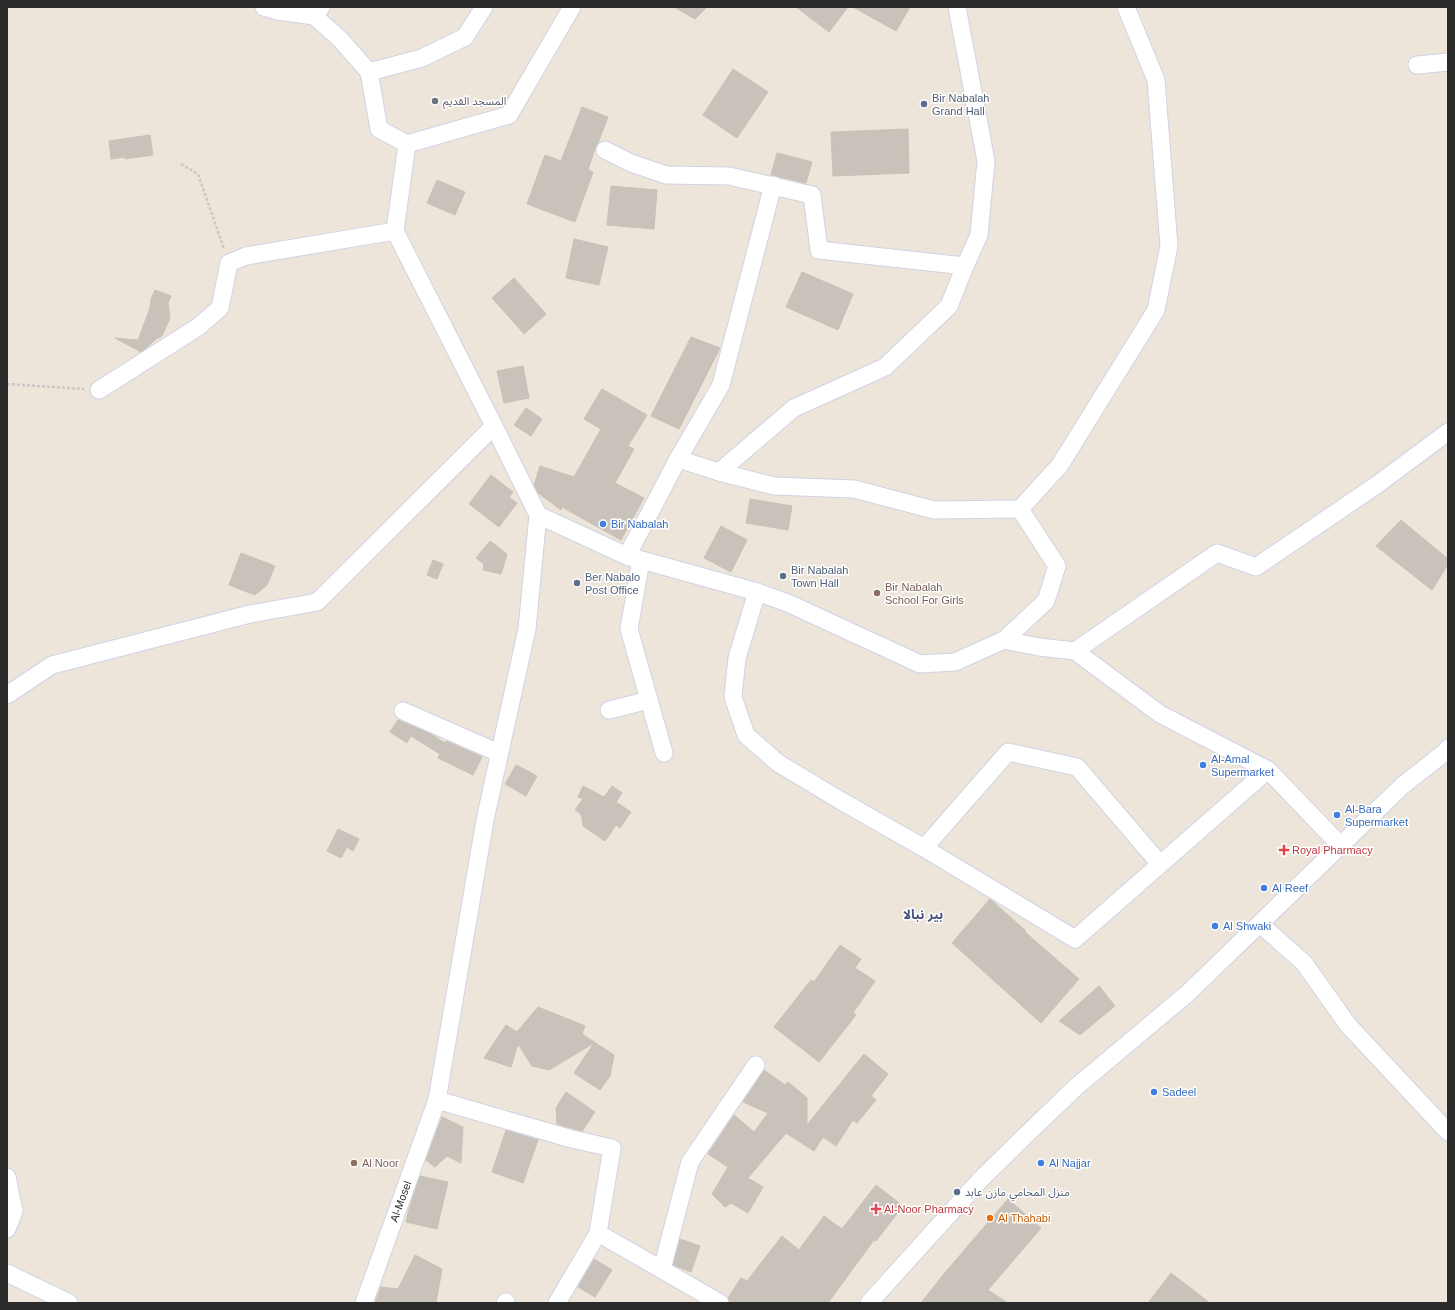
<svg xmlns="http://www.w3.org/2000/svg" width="1455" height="1310" viewBox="0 0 1455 1310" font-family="Arial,'Noto Sans Arabic',sans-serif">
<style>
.building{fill:#c9c2ba;stroke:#c9c1b3}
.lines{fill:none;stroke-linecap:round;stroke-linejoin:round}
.minor-casing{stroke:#cfd3e5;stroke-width:19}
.path{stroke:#c8c8c8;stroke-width:2.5;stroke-dasharray:3 2;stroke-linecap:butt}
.minor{stroke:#fff;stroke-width:17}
.worship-dot{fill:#6b7280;stroke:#fff;stroke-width:1.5}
.service-dot{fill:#5c6f8a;stroke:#fff;stroke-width:1.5}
.shop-dot{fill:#3f7fe0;stroke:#fff;stroke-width:1.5}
.education-dot{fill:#8d6e63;stroke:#fff;stroke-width:1.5}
.health-dot{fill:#e0444e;stroke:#fff;stroke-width:1.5}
.food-dot{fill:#e8710a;stroke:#fff;stroke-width:1.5}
.labels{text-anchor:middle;stroke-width:3;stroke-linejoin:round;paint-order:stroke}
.service-label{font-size:11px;fill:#4e5e75;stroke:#fff;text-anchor:start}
.worship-label{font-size:11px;fill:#5b616d;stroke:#fff;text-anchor:start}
.shop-label{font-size:11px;fill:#366cbe;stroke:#fff;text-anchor:start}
.education-label{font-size:11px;fill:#785e54;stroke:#fff;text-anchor:start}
.health-label{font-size:11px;fill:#be3a42;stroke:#fff;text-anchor:start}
.street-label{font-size:11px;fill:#2a2a2a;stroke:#fff}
.food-label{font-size:11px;fill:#c56008;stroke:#fff;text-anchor:start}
.quarter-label{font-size:13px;font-weight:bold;fill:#45517f;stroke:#fff}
</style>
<rect width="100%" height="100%" fill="#eee5da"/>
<g class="building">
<polygon points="674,7 707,7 695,19"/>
<polygon points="796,7 848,7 829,32"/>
<polygon points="853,7 910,7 896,31"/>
<polygon points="733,69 768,92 737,138 703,115"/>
<polygon points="582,107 608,117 598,143 596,146 588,170 593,172 575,222 527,204 545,155 561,161"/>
<polygon points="908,129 909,173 833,176 831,132"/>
<polygon points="150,135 153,155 125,159 125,157 111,159 109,141"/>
<polygon points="777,153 812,162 806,183 771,175"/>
<polygon points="437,180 465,192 455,215 427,203"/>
<polygon points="611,186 657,190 654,229 607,225"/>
<polygon points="574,239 608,247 599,285 566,278"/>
<polygon points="802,272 853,294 838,330 786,307"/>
<polygon points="514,278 546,314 524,334 492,298"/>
<polygon points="155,290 171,296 168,303 170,318 162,336 156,339 147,347 141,352 115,338 138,340 150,308 151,299"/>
<polygon points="691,337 720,348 679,429 651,416"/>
<polygon points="523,366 529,398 504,403 497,371"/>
<polygon points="602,389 647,415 628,446 634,449 615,483 644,498 621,540 562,507 561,510 538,493 534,485 540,466 574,477 601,429 584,419"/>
<polygon points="526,408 542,419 531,436 514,425"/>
<polygon points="491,475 513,492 509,497 517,503 499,527 469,504"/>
<polygon points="750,499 792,506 788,530 746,523"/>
<polygon points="1401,520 1448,559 1448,564 1432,590 1376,546"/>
<polygon points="721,526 747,540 731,572 704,558"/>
<polygon points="490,541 507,554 501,574 483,570 484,564 476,558"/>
<polygon points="241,553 275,566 267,585 255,595 229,585"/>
<polygon points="433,560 443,564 437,579 427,575"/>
<polygon points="398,720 431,734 445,743 446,741 482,757 473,775 438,758 440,754 411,736 407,743 390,732"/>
<polygon points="516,765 537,776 526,796 505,784"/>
<polygon points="583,786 604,797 612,786 622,793 616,802 631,812 620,828 616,825 605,841 583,826 582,817 579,812 575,810 583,799 578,797"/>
<polygon points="338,829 359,839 353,851 347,847 341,858 327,851"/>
<polygon points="990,899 1026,931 1025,932 1079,979 1041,1023 952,943"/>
<polygon points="840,945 861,959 855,968 875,981 853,1013 856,1015 819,1062 774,1027 811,980 814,982"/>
<polygon points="1099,986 1115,1006 1080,1035 1059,1021"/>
<polygon points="538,1007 585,1026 582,1034 614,1055 610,1076 600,1090 574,1073 594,1043 549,1070 532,1066 518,1044 511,1067 484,1058 506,1025 517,1032"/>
<polygon points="864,1054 888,1074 871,1096 876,1100 857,1123 853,1120 836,1146 823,1137 814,1151 786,1133 748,1178 763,1187 748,1213 731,1203 725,1207 712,1194 728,1167 708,1154 734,1115 754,1132 768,1113 743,1102 764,1070 785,1085 788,1082 807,1098 807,1125"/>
<polygon points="566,1092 595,1112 582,1131 557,1124 556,1108"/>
<polygon points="442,1117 463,1127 461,1163 447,1156 435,1167 426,1160"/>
<polygon points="506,1130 538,1140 523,1183 492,1172"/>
<polygon points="420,1176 448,1182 437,1229 406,1222 409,1209"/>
<polygon points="876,1185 903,1206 876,1241 874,1240 828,1303 730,1303 728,1298 741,1278 747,1281 782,1236 799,1250 824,1216 842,1229"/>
<polygon points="1008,1199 1041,1228 988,1290 1008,1303 921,1303 943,1275"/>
<polygon points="680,1239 700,1246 691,1272 673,1265"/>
<polygon points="415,1255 442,1269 436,1303 375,1303 381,1287 398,1289"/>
<polygon points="594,1259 612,1270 595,1297 578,1287"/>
<polygon points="1171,1273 1210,1303 1148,1303"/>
</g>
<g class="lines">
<defs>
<g id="minor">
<polyline points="264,7 278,11 314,16"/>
<polyline points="321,7 314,16 340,39 369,72 379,129 407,144 395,231"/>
<polyline points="1417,65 1448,62"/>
<polyline points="369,72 422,58 465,37 484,7"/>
<polyline points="407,144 509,115 572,7"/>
<polyline points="605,150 631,163 666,175 729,176 812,195 819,250 965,266"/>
<polyline points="494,426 538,515 627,556 757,592 790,604 920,664 955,662 1004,640 1046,601 1057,566 1020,509"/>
<polyline points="678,459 719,472 774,486 854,489 934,510 1020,509 1060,465 1156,310 1169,246 1156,80 1126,7"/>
<polyline points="719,472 794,408 885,367 949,306 965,266 979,235 986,161 957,7"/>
<polyline points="538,515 527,629 485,820 437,1100 572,1139 612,1148 598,1233 720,1303"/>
<polyline points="627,556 678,459 721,385 773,185"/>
<polyline points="641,560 629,629 664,753"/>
<polyline points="757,592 737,658 733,697 746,735 778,763 843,802 924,848 1075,939 1268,770"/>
<polyline points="1004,640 1039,647 1075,651 1160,714 1268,770 1340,845"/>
<polyline points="1075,651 1217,553 1256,567 1378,484 1448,432"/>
<polyline points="7,695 52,665 250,614 317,602 494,426 395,231 246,256 229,263 220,308 198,327 99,390"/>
<polyline points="609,710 649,700"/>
<polyline points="403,711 499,753"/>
<polyline points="924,848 1008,752 1077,767 1160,864"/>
<polyline points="1260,924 1304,963 1348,1025 1448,1132"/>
<polyline points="7,1177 14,1211 7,1229"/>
<polyline points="662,1269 690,1162 756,1065"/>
<polyline points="7,1273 69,1303"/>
<path id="s1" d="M364,1303L437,1100"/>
<polyline points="505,1303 506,1302"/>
<polyline points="557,1303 598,1233"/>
<polyline points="869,1303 982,1178 1028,1133 1076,1087 1188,993 1402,786 1444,753 1448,748"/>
</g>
</defs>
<use href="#minor" class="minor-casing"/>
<g class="path">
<polyline points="181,164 198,174 224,249"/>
<polyline points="7,384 84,389"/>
</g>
<use href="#minor" class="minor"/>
</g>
<circle class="worship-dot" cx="435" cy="101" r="4"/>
<g class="service-dot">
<circle cx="924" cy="104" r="4"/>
<circle cx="783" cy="576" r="4"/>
<circle cx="577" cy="583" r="4"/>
<circle cx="957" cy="1192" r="4"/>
</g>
<g class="shop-dot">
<circle cx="603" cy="524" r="4"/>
<circle cx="1203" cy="765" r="4"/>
<circle cx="1337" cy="815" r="4"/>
<circle cx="1264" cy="888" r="4"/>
<circle cx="1215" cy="926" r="4"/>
<circle cx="1154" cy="1092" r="4"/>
<circle cx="1041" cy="1163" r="4"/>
</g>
<g class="education-dot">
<circle cx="877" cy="593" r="4"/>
<circle cx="354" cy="1163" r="4"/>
</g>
<g class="health-dot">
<path d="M1282 844h4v4h4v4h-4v4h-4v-4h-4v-4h4z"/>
<path d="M874 1203h4v4h4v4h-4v4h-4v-4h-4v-4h4z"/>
</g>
<circle class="food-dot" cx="990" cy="1218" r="4"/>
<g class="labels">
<g class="service-label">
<text x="932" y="102">Bir Nabalah<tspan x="932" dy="13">Grand Hall</tspan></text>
<text x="791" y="574">Bir Nabalah<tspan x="791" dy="13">Town Hall</tspan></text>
<text x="585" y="581">Ber Nabalo<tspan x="585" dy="13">Post Office</tspan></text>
<text x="965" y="1196">منزل المحامي مازن عابد</text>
</g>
<g class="worship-label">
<text x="443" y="105">المسجد القديم</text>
</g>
<g class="shop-label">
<text x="611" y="528">Bir Nabalah</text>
<text x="1211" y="763">Al-Amal<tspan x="1211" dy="13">Supermarket</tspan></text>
<text x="1345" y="813">Al-Bara<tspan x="1345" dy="13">Supermarket</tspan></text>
<text x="1272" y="892">Al Reef</text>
<text x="1223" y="930">Al Shwaki</text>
<text x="1162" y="1096">Sadeel</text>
<text x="1049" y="1167">Al Najjar</text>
</g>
<g class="education-label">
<text x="885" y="591">Bir Nabalah<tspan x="885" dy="13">School For Girls</tspan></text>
<text x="362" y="1167">Al Noor</text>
</g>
<g class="health-label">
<text x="1292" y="854">Royal Pharmacy</text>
<text x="884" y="1213">Al-Noor Pharmacy</text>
</g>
<g class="street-label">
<text dy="4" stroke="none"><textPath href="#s1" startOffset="108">Al-Mosel</textPath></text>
</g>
<g class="food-label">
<text x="998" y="1222">Al Thahabi</text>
</g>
<g class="quarter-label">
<text x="923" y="919">بير نبالا</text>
</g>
</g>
<rect width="1455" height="1310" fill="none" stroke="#2a2a2a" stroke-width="16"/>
</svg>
